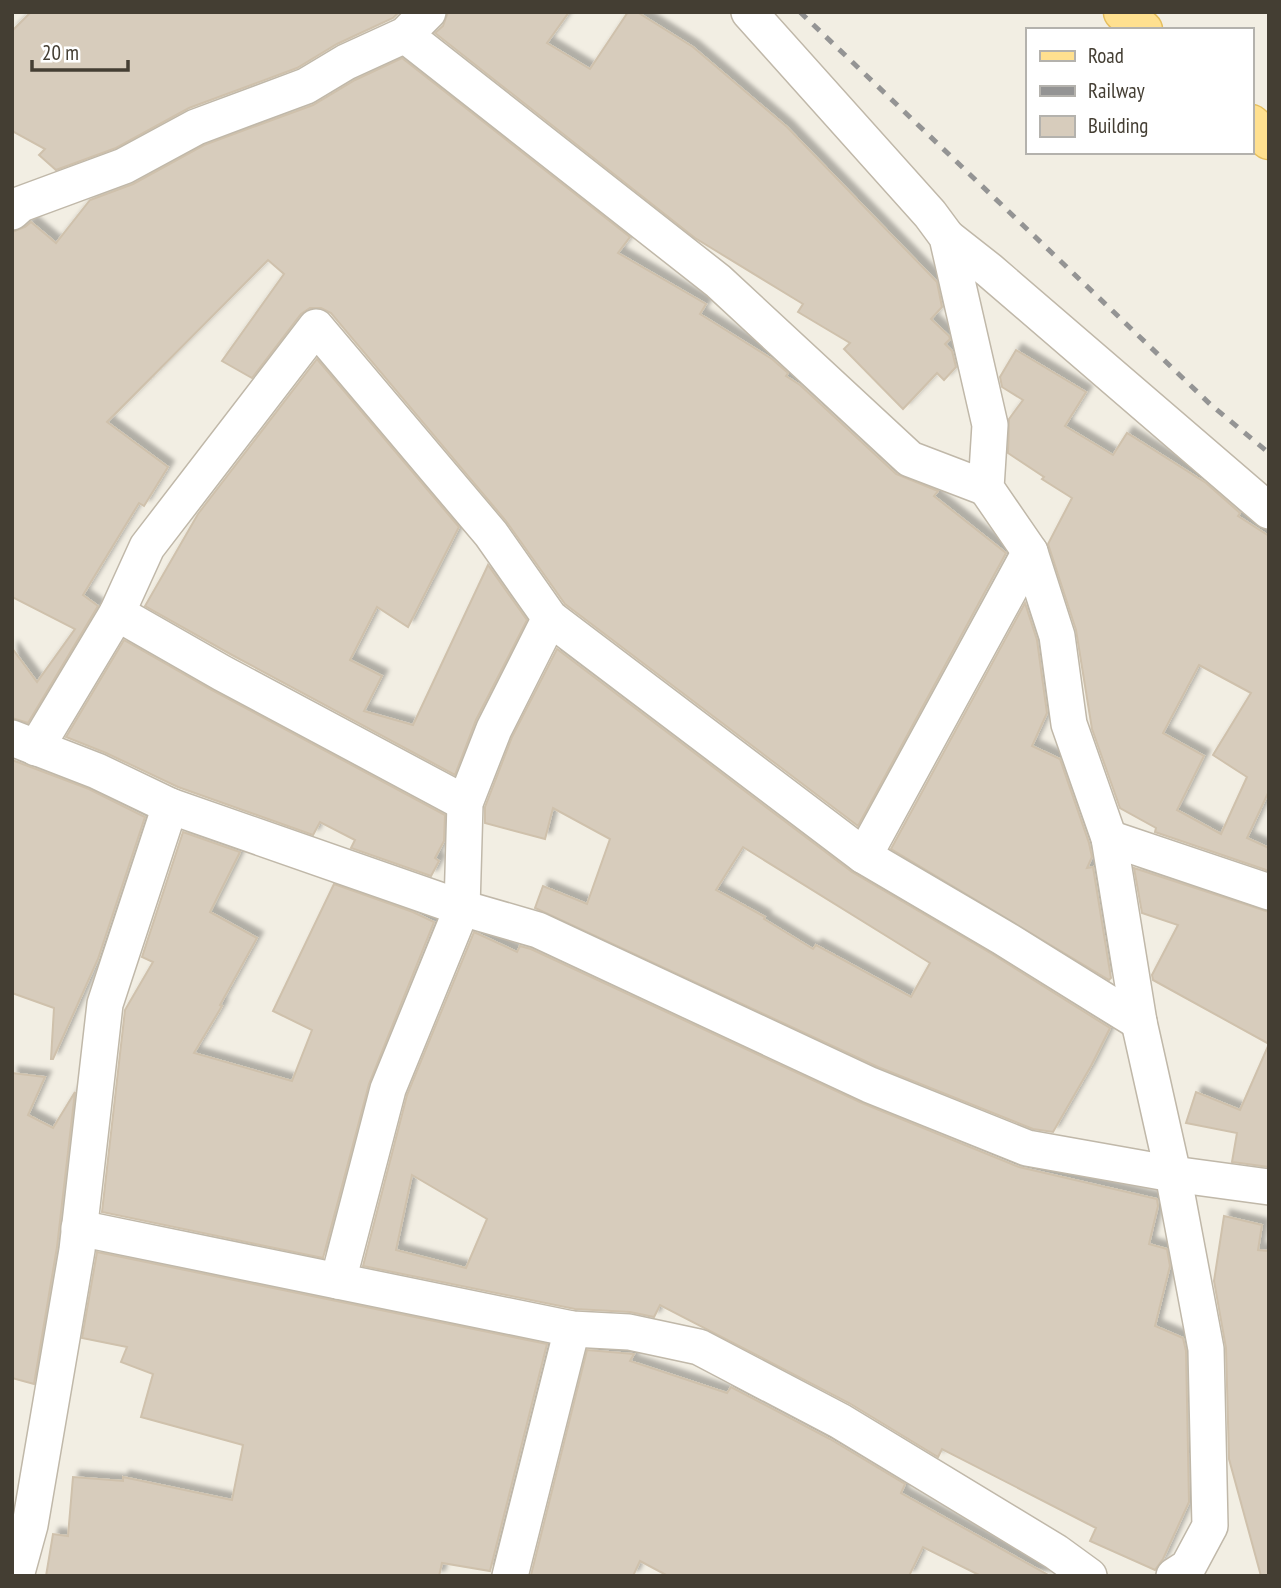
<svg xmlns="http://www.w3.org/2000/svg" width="1281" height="1588" viewBox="0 0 1281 1588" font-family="'PT Sans Narrow',sans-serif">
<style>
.building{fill:#d7ccbc;stroke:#cfc1ac;stroke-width:2;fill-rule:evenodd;filter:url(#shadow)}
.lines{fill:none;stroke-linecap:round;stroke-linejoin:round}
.minor-casing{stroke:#c0b8a9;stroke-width:38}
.primary-casing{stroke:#e5be5e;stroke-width:41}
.minor{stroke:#fff;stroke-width:35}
.primary{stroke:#ffe08f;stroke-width:38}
.rail{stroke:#949494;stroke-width:5;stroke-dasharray:9 9;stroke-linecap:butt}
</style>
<defs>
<filter id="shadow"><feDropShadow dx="6" dy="-6" stdDeviation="2" flood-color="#0004"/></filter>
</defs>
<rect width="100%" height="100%" fill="#f2eee3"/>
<g class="building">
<polygon points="31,12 399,12 393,18 337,44 297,68 189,108 116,148 56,170 39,155 45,149 12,131 12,31"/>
<polygon points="448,12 569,12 547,43 590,69 628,12 637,12 693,47 787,127 937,282 942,307 931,319 949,336 950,339 945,344 952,351 956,367 944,380 937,373 903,409 844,349 850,343 798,312 803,304 695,238 435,33 443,26"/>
<polygon points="402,58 630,237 618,253 706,304 700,314 772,359 788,373 786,376 800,385 896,474 938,491 934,496 1006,553 858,826 565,604 506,521 331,313 321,308 310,308 301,314 252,378 222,361 284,274 268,260 107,422 168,467 144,506 139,503 83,595 98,606 28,723 12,718 12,648 37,682 75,629 12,597 12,232 25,227 31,222 56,243 90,200 133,184 204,145 313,105 355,80"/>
<path d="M1016,350L1086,392L1065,426L1113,455L1127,433L1206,483L1240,513L1238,516L1269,536V791L1247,838L1269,848V871L1155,832L1156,828L1120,808L1092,729L1076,630L1048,544L1072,498L1042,479L1044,477L1008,453L1009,419L1023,400L1002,387L1000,377ZM1199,665L1251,693L1213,755L1247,777L1221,834L1177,810L1204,756L1163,733Z"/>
<polygon points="317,359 459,527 408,627 377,607 350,660 382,676 364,711 413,725 488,565 527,620 476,720 455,775 232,655 145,606 198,514"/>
<polygon points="1025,603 1037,640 1047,713 1032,746 1060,759 1089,843 1092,857 1087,868 1093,867 1111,978 1109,980 891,849"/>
<polygon points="124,640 212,690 445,815 444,841 435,858 439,861 431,876 351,848 355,840 320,822 313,835 178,787 106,753 66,737"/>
<path d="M557,649L852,872L992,954L1110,1028L1091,1066L1053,1132L1033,1129L878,1067L535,908L543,886L587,904L610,839L553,808L545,839L485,823V807L512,737ZM743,847L930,963L911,997L816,945L813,949L764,919L765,917L716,890Z"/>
<polygon points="12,760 89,789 145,817 98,959 53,1059 51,1059 54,1008 12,993"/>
<polygon points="183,832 240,852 210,912 257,938 220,1005 222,1006 194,1053 292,1081 312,1030 273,1011 334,884 413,912 434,922 369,1084 323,1258 102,1212 125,1010 153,962 142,957"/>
<polygon points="1134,868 1269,912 1269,1044 1153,980 1152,975 1178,925 1142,913"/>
<path d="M474,932L517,952L520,946L531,949L862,1103L1019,1167L1157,1199L1158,1206L1149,1244L1167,1249L1170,1266L1155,1326L1183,1338L1186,1351L1189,1502L1163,1559L1155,1570L1090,1541L1096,1528L942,1449L938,1457L849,1403L660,1305L654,1317L630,1312L575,1309L363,1266L407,1095ZM412,1175L487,1219L466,1268L396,1250Z"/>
<polygon points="1269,1044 1269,1167 1232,1162 1237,1133 1186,1123 1196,1092 1240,1110"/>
<polygon points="12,1073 45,1077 28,1115 53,1128 75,1092 57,1247 34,1384 12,1378"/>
<polygon points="1224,1216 1262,1225 1258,1250 1269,1251 1269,1575 1265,1576 1261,1576 1229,1459 1226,1348 1214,1281"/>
<polygon points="97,1252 547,1344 490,1571 442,1563 439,1576 46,1576 53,1534 68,1536 73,1477 123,1481 123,1477 232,1500 243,1445 141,1417 153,1374 121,1362 127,1347 82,1338"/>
<polygon points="587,1350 634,1354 630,1361 727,1393 731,1387 830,1439 905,1484 901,1493 1050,1576 981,1576 923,1547 909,1576 668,1576 640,1561 633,1576 531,1575"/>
</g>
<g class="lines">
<defs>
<g id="minor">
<polyline points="749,12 930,214 947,237 990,425 986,488 1030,552 1057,636 1069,724 1109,838 1139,1022 1173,1174 1206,1349 1210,1526 1188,1567 1174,1576"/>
<polyline points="405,35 718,281 910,459 986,488"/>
<polyline points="12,212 21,204 124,166 196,127 306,86 346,62 405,35 428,12"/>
<polyline points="947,237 989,270 1269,511"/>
<polyline points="117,613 222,673 465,803"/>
<polyline points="12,738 97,771 170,806 462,908 538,930 870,1085 1027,1148 1173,1174 1269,1187"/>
<polyline points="36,748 117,613 147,547 316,327 491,534 550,618 864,856 1002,937 1139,1022"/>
<polyline points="1109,838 1269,892"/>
<polyline points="864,856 1030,552"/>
<polyline points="79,1228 572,1329 629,1332 699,1347 840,1421 1056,1552 1089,1576"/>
<polyline points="338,1281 388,1089 462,908 465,803 494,729 550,618"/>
<polyline points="16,1576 30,1525 77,1250 105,1004 170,806"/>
<polyline points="510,1576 572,1329"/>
</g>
<g id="primary">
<polyline points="1123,12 1143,30"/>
<polyline points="1251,124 1269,140"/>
</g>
</defs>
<use href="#minor" class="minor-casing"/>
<use href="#primary" class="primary-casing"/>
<use href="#minor" class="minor"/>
<use href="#primary" class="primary"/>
<polyline class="rail" points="800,12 1211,405 1269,453"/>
</g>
<rect width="1281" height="1588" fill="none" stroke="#443e33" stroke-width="28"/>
<rect x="1026" y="28" width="228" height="126" fill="#ffffff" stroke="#b4b2ad" stroke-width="2"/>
<rect x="1040" y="51" width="35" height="10" fill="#ffe08f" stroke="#b4b2ad" stroke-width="2"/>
<text x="1088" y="63" font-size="21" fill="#443e33">Road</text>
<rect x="1040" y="86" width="35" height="10" fill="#949494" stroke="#b4b2ad" stroke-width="2"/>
<text x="1088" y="98" font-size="21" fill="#443e33">Railway</text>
<rect x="1040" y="116" width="35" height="21" fill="#d7ccbc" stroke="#b4b2ad" stroke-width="2"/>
<text x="1088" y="133" font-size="21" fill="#443e33">Building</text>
<path d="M32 60v10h96v-10" fill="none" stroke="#443e33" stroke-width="3.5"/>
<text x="42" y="60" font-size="21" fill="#443e33" stroke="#ffffff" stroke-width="5" paint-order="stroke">20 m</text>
</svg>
